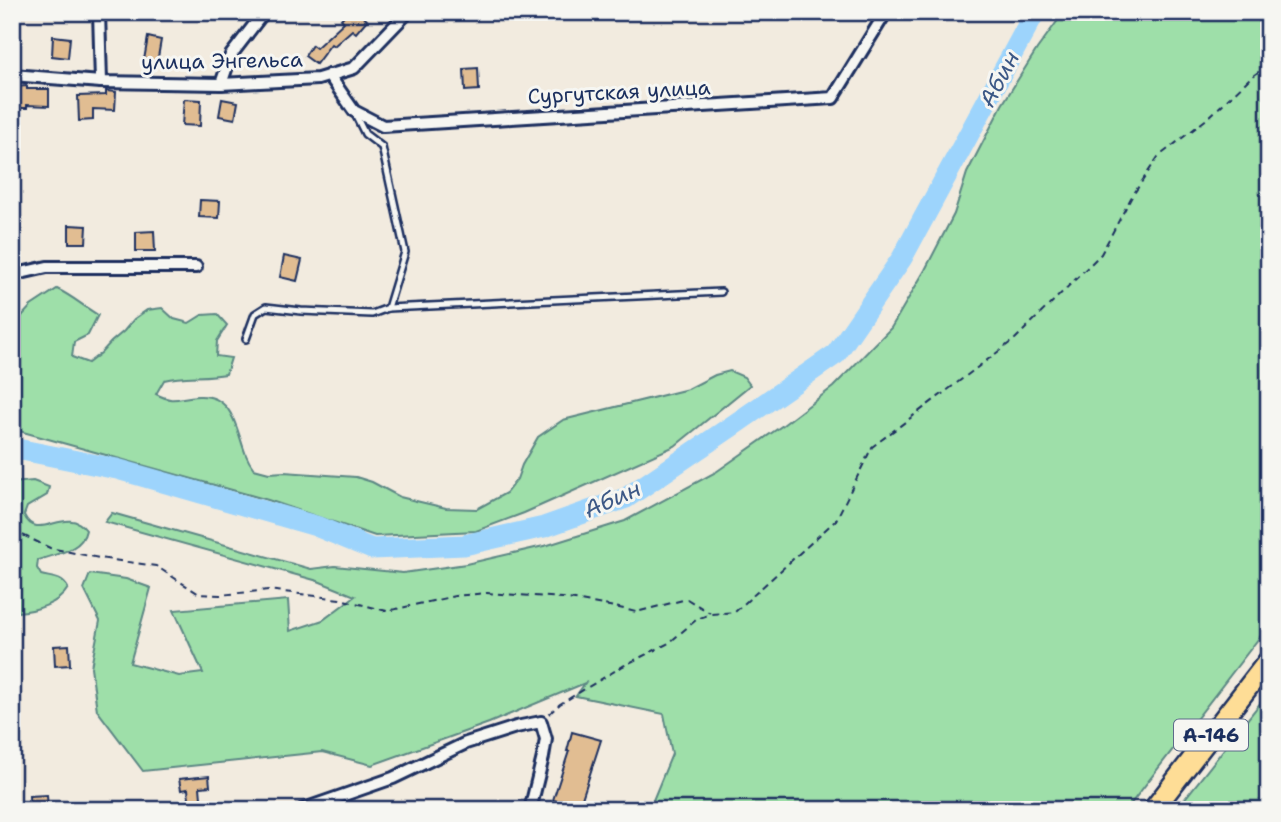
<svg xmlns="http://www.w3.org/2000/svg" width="1281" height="822" viewBox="0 0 1281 822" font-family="'Shantell Sans',sans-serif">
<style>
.green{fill:#9edfa9;stroke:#5c8784;stroke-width:2}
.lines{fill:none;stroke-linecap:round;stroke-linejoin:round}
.river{stroke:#9dd4fc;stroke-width:21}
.building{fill:#e1bd92;stroke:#1b2f5e;stroke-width:2}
.lane-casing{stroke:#1b2f5e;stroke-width:10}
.street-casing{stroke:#1b2f5e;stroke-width:16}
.highway-casing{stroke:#1b2f5e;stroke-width:24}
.path{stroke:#1b2f5e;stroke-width:2;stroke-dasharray:7 5;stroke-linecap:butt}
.lane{stroke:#f6f6f2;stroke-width:5}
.street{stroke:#f6f6f2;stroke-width:10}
.highway{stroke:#fedd96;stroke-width:19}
.labels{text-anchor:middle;stroke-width:6;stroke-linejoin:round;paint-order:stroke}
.shield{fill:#f6f6f2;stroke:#5d6b8a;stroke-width:2}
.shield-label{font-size:19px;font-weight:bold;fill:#1b2f5e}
.street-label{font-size:21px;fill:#1b2f5e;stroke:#f6f6f2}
.water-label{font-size:23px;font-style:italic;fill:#3c5886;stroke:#f6f6f2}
</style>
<rect width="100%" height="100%" fill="#f2ebdf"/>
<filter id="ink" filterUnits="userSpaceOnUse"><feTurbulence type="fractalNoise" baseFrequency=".0143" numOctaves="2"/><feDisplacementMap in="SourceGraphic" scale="14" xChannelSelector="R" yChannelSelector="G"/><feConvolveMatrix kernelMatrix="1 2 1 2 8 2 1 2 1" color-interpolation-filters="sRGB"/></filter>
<g filter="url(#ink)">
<g class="green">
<polygon points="1064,12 1269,12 1269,625 1126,810 649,810 672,754 664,714 576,696 585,683 489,723 372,765 322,752 143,771 97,710 91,667 100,621 84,589 90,574 126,579 151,588 130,663 179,676 203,673 174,610 288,600 290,631 323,620 355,596 318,581 105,522 112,513 311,569 335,566 403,573 466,564 548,545 625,521 716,472 783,425 833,387 891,328 925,270 954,214 967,173 1002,105 1037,49"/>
<path d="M57,289C72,296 83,306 98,315L88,335L74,342L72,357L88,363L101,353L111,342L124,331L134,319L147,310L162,308L174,319L189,323L202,315L217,314L227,325L217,341L216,356L231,358L226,374C205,378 184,375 164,380L156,394C175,404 178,397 198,396C234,394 236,430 246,455C248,460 251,465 254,469L269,473L284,472L356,477L372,482L400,497L416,501L446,508L477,509L506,493L517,479L522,465L538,437L563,420L688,389L715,375L730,371L744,377L750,385L675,446L524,513L476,531L375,536L268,500L12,429V318L21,317L31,306Z"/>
<path d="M33,481L49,487L47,495L27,507L24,515C37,544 67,504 86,530C82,551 56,554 38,560L37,568L41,575C52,578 62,577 68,588C59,604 35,611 17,612L12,605V483Z"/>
<polygon points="1269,692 1269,810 1176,810"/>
</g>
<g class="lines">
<polyline class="river" points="12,448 117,469 316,526 372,549 464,545 544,527 626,498 738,422 836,354 902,258 1035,12"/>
</g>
<g class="building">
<polygon points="347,12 358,12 367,20 356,33 352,30 334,46 331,44 316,64 305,56 312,45 316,48 344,22 341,19"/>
<polygon points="53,36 70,38 68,58 52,56"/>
<polygon points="148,37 161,40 157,63 144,60"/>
<polygon points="478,68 479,90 465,91 464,69"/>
<polygon points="27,86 27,89 49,89 49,106 27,105 27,108 14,108 13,87"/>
<polygon points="106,91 116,92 115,110 93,109 93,120 79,121 78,96 106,95"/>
<polygon points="184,99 201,100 200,126 182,125"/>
<polygon points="222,99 238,102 235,119 219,116"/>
<polygon points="200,200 220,201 219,218 199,217"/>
<polygon points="69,225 87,226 86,243 69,243"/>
<polygon points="154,231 155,251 136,251 136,232"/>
<polygon points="284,256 302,260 297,281 280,277"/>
<polygon points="69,645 70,665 55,666 54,646"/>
<polygon points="572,732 601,740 579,808 553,800 569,751 567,751"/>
<polygon points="209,776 210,786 200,787 202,810 190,810 188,789 181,790 179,779"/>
<polygon points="47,795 48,810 30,810 29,796"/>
</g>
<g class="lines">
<defs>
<g id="lane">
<polyline points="388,308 721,292"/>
<polyline points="246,339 255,314 266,307 301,311 372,314 388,308 405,252 382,147 365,134 355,114"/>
</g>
<g id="street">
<polyline points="99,12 101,82"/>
<polyline points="12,75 101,82 221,84 318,79 354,68 408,12"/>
<polyline points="329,75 354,111 383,126 833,98 886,12"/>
<polyline points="221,84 231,55 264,12"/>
<polyline points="12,275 47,267 196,267"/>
<polyline points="301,810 393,778 466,743 516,727 541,722 546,739 543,757 530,810"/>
</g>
<polyline id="highway" points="1153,810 1269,660"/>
</defs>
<use href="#lane" class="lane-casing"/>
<use href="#street" class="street-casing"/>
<use href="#highway" class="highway-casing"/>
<g class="path">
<polyline points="12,530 50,548 99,558 156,566 199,594 220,595 268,590 340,599 387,611 455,596 487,593 563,598 615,607 636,612 687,599 710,613"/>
<polyline points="549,714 560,704 623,666 669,643 697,619 711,614 735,612 836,520 872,447 1015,339 1101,254 1131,198 1158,157 1208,118 1249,79 1269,64"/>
</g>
<use href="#lane" class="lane"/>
<use href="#street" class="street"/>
<use href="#highway" class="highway"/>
</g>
</g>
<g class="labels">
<rect class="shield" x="1174" y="719.5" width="74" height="31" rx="5"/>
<g class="shield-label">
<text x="1211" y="742">А-146</text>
</g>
<g class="street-label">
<text transform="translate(222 61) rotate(-1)" y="7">улица Энгельса</text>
<text transform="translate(619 92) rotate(-3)" y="7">Сургутская улица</text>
</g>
<g class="water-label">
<text transform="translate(999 79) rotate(-62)" y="8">Абин</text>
<text transform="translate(612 499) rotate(-24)" y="8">Абин</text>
</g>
</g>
<rect width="1281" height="822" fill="none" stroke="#f6f6f2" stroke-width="42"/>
<rect x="21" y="21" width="1239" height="780" fill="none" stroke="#1b2f5e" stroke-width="2.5" filter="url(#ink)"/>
</svg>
